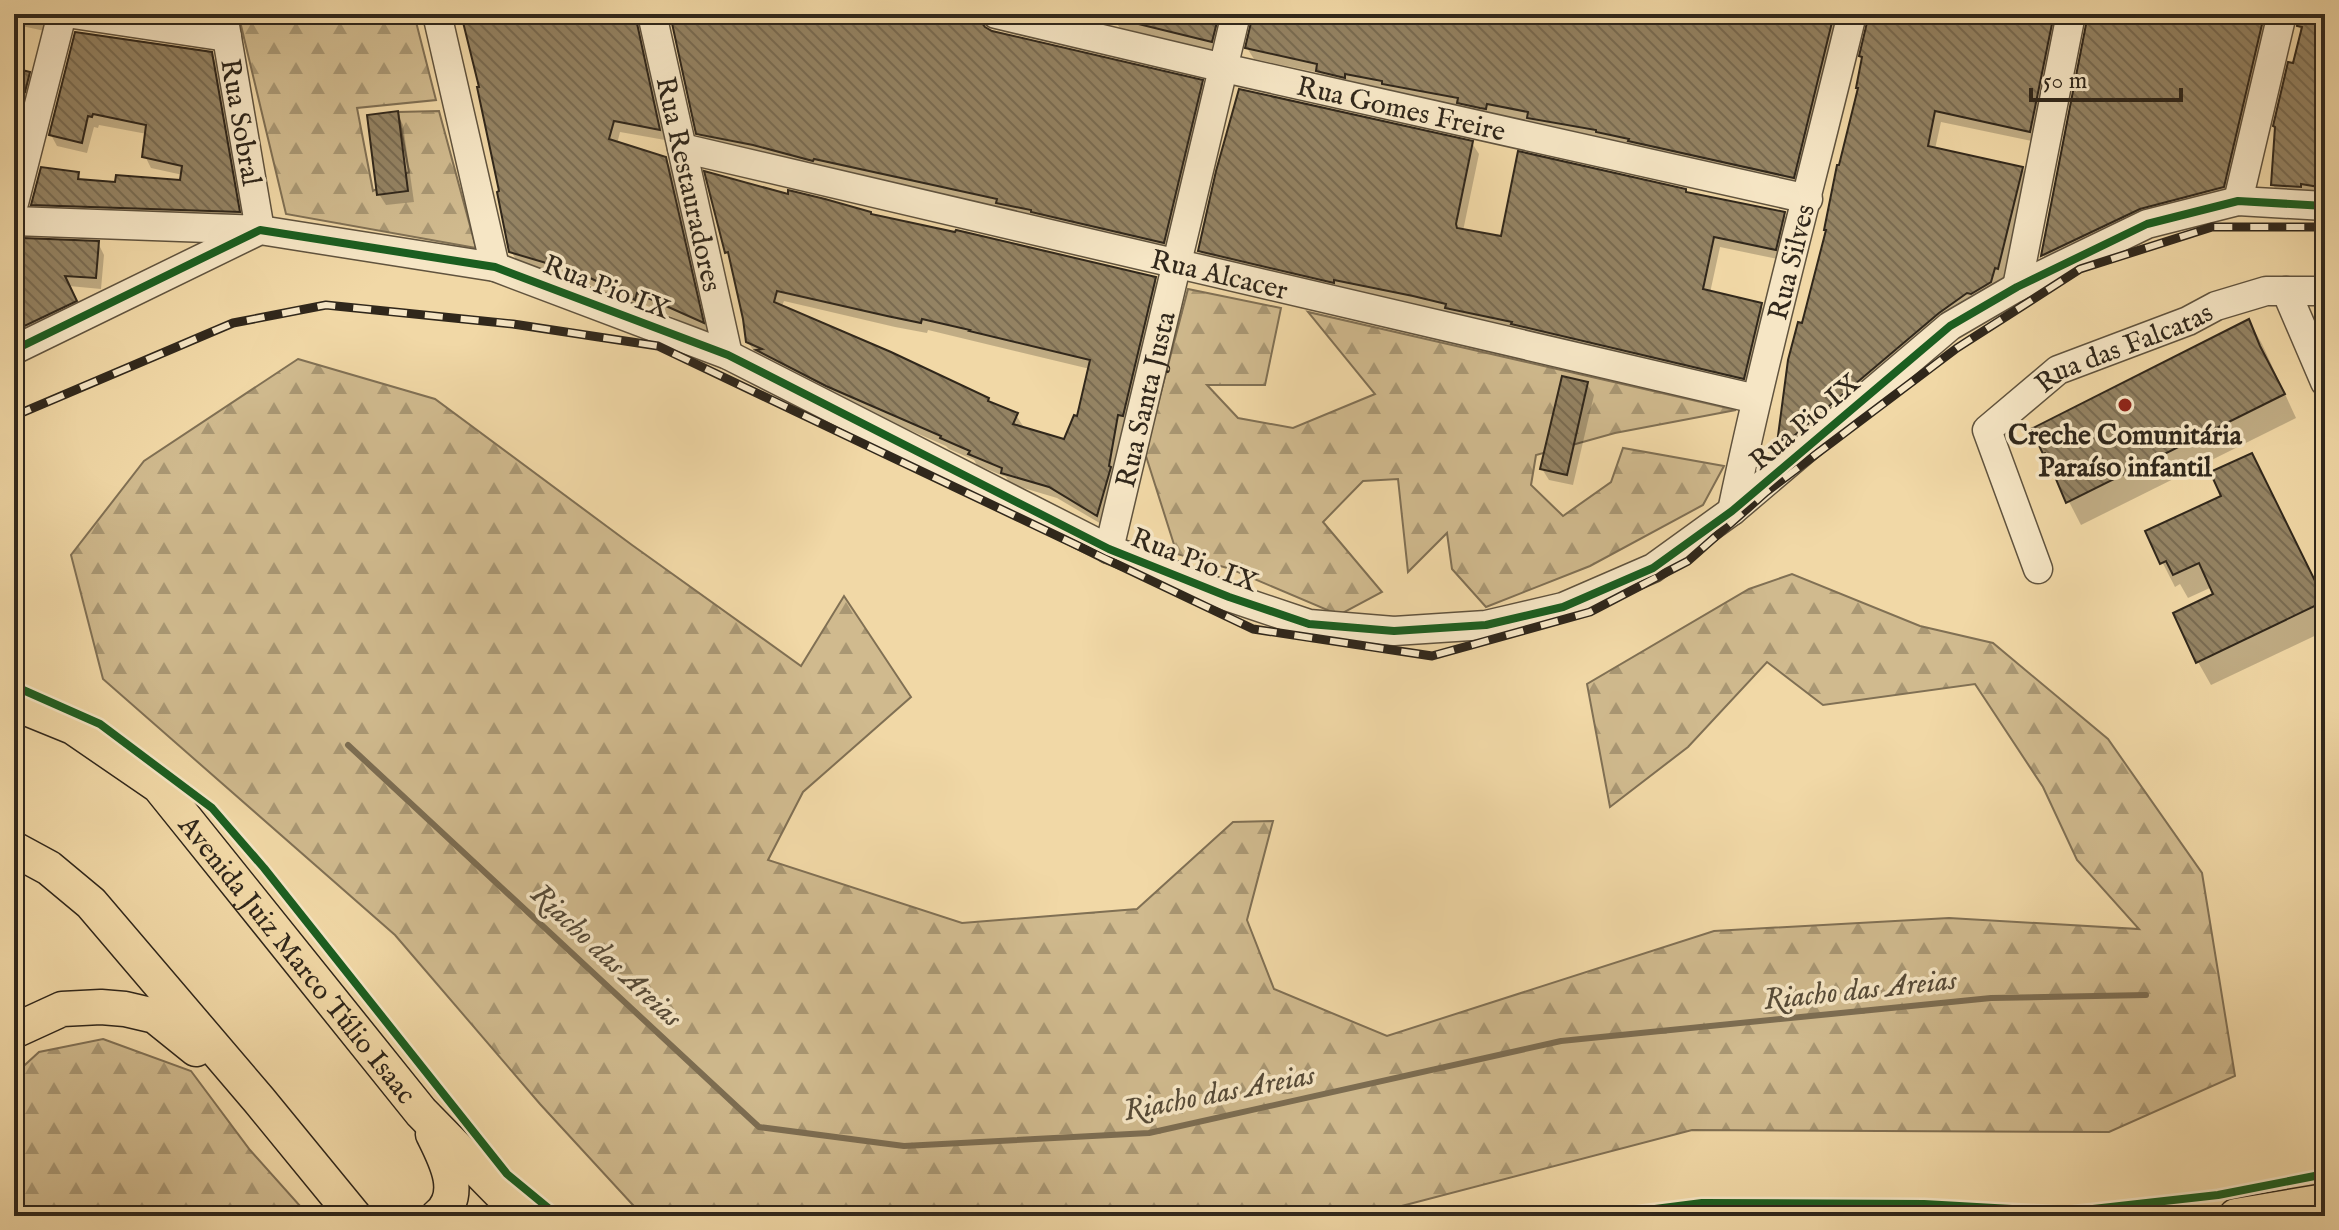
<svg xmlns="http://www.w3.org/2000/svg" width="2339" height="1230" viewBox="0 0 2339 1230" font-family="'IM FELL English',serif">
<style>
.forest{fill:url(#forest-firs);stroke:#807054;stroke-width:2}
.shadow{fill:#0003;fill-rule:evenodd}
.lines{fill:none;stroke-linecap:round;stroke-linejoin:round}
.stream{stroke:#7c6d52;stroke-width:6}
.building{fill:url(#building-back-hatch);stroke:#30271b;stroke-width:2;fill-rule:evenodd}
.minor-casing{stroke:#60533e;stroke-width:31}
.major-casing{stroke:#30271b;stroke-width:37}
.minor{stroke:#f6e6c5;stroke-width:28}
.major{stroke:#f1d8a6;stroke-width:34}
.rail-casing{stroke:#30271b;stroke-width:9}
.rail{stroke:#f6e6c5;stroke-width:6;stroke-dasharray:18;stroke-linecap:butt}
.cycleway-casing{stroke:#f6e6c5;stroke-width:13}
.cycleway{stroke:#1b5e20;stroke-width:8}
.poi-dot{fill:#8f2418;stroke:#f6e6c5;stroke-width:3}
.labels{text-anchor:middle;stroke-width:7;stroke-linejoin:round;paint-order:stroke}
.street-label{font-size:28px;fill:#30271b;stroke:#f6e6c5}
.poi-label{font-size:28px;font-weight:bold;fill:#30271b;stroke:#f6e6c5}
.water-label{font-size:30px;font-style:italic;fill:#564a37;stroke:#f6e6c5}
</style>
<defs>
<pattern id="forest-firs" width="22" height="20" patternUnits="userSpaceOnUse" patternTransform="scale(2)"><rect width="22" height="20" fill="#d0ba8e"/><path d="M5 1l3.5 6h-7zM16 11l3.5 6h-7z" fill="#a99773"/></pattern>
<pattern id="building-back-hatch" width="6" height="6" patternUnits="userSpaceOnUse" patternTransform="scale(2)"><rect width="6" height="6" fill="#948363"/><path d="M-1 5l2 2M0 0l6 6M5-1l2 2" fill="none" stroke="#796b51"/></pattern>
</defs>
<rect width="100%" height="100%" fill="#f1d8a6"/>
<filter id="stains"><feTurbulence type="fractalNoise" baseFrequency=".0025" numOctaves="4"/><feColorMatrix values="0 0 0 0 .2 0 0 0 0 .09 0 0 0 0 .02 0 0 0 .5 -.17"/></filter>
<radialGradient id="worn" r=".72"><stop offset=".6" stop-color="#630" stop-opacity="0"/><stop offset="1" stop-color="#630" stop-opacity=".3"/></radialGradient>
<g class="forest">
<polygon points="258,14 414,14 436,100 357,108 373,191 409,172 398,112 439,111 476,248 286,214 239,17"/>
<polygon points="1188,289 1281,308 1265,385 1207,385 1238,418 1293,428 1375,394 1308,312 1736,410 1615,433 1536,455 1531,485 1563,516 1611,482 1623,448 1724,466 1703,505 1590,566 1486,607 1452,569 1447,533 1408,572 1398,479 1363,481 1323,522 1382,592 1339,615 1231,569 1177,554 1145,453"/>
<polygon points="298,359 435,399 632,545 801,666 844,596 911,697 803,792 768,860 962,923 1137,909 1233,822 1273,821 1247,920 1274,989 1387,1036 1714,931 1949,918 2139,929 2077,860 2043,787 1975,684 1823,705 1767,662 1688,747 1610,807 1587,684 1749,589 1792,574 1920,626 1993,643 2108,739 2202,873 2235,1076 2109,1132 1692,1130 1394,1208 1335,1216 643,1216 540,1104 395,935 103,679 71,555 144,461"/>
<polygon points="103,1039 191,1071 250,1150 309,1216 14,1216 14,1075 39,1052"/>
</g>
<g class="shadow">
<polygon points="14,14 55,14 45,31 17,25"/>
<polygon points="248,14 279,14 252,22"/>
<polygon points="339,14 361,14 342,19"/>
<polygon points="458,14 637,14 665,140 620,132 617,144 665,158 672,170 708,333 643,304 641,310 588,284 518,263 511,251 488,125 465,26"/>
<polygon points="673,14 940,14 991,32 1201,82 1208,94 1170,254 705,145 698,133"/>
<polygon points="1116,14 1228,14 1218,53 1121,31 1115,19"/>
<polygon points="1255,14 1834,14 1840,25 1800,189 1535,129 1531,122 1325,82 1320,73 1254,59 1247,48"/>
<polygon points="1873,14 2064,14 2036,142 1941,122 1935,149 2022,168 2029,180 2004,279 2001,278 1997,294 1784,461 1778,451 1790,361 1803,326 1850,133 1864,60 1861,56"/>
<polygon points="2089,14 2276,14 2230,198 2050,266 2043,255"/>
<polygon points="2300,14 2325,14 2325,197 2280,196 2273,185 2294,66 2302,33 2299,26"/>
<polygon points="77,34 211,54 218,65 245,223 40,215 33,204 78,174 82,181 117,184 182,183 183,175 151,168 145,156 147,134 99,125 98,128 94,127 87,153 57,146 51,135"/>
<polygon points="14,70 28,74 35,85 31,102 14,98"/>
<polygon points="397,113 403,125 414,202 386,205 379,194"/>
<polygon points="1472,143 1479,154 1463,231 1502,239 1687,194 1784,214 1790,225 1782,260 1720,247 1710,293 1761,305 1768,316 1750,389 1206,262 1200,251"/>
<path d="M789,196L1155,279L1161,290L1103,525L1057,498L1010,484L1006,477L977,465L974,460L949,449L946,446L834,397L755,353L748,342L732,260L727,252ZM784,301L895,327L927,333L928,330L1090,369L1078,419L1065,441L1022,428L1023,426L1016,415L990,404L988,399L781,308Z"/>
<polygon points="98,243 104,255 101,289 69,286 81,312 14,347 14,294"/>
<polygon points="2249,321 2262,344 2296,418 2081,525 2044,453"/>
<polygon points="1587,384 1594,395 1573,485 1549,480 1542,469"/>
<polygon points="2252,455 2325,600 2325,631 2211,685 2198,662 2216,595 2212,587 2188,598 2180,584 2175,587 2147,532 2224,497"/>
</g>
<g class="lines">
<polyline class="stream" points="348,745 759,1127 904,1146 1149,1133 1561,1041 1991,998 2146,995"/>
</g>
<g class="building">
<polygon points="461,14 635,14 660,130 614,121 609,139 666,157 704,323 637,293 635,300 580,273 509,252 497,192 499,191 477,87 479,87"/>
<polygon points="670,14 959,14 958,17 981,22 985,27 992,31 1203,80 1164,243 1031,212 1031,210 996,203 997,199 814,159 813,161 753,145 696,134"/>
<polygon points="1123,14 1219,14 1212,42 1122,20"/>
<polygon points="1253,14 1834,14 1794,178 1628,141 1629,139 1596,132 1596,130 1527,118 1528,112 1487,104 1486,109 1480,108 1457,103 1458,98 1382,84 1382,81 1345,74 1345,78 1316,71 1317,64 1245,48"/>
<polygon points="1869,14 2054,14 2030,132 1935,111 1928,146 2023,167 1998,269 1995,268 1991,282 1971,294 1967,293 1939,313 1776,451 1788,360 1798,322 1802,323 1826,230 1824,230 1837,165 1839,165 1858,88 1856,88 1862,57 1859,56"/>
<polygon points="2088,14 2237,14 2263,20 2224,187 2140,209 2041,256"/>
<polygon points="2299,14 2325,14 2325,188 2301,184 2301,187 2271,185 2275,127 2273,126 2288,62 2293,63 2302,27 2297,26"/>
<polygon points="75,32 212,52 240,212 31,205 41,167 79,172 78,179 115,182 116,175 180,180 182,166 142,157 146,125 93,114 92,117 88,116 82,143 49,135"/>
<polygon points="14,68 30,72 25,92 14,89"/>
<polygon points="1239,89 1473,141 1456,224 1457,228 1501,236 1518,151 1686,189 1686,192 1785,212 1776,250 1714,237 1703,289 1762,303 1744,379 1511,324 1512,322 1445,308 1446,304 1413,296 1334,280 1334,283 1198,251 1216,171"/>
<polygon points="398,111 408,191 377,195 367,115"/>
<path d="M704,171L788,194V190L825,199L871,212V214L955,232L956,230L1156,277L1123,416L1118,415L1109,466L1111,467L1097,516L1049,487L1001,473L1002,468L968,454L970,451L940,438L941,436L826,386L756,350L762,349L746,342L743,319L728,252L725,253ZM777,291L887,316L921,323L922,319L970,330L969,331L1090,360L1077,416L1074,415L1064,439L1013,424L1018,413L988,401L989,398L891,352L774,302Z"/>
<polygon points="23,238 99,241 96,278 65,276 77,301 14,331 14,292 18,291"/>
<polygon points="2249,319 2260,346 2285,394 2066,503 2045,453 2043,454 2031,429"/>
<polygon points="1562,376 1588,382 1567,475 1540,469"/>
<polygon points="2252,453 2325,601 2196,663 2173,613 2213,594 2199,563 2173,575 2166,561 2160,564 2145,531 2221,496 2210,472"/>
</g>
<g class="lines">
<defs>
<g id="minor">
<polyline points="73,14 227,37"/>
<polyline points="437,14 495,267"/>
<path id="s1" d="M652,14L728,355"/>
<path id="s2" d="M996,14L1224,68L1808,199"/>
<path id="s3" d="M682,148L1756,399"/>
<polyline points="2238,201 2282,14"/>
<polyline points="14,203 62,14"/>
<polyline points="14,221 260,230 223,14"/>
<polyline points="2017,287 2071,14"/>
<polyline points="2286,291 2325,382"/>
<polyline points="14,350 260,230 495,267 728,355 1109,549 1229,597 1309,624 1394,631 1486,625 1563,607 1653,568 1732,511 1950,326 2017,287 2147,224 2238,201 2325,206"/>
<path id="s4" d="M1732,511C1767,344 1812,180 1852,14"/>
<path id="s5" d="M1109,549L1236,14"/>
<path id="s6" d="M2038,569L1987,430L2058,370L2188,321L2216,306L2266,291H2325"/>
</g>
<g id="major">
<path id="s7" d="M14,703L73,727L159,786L421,1112L523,1216"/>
<polyline points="14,849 49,868 91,903 259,1100 354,1216"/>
<polyline points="14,1031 62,1009 101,1007 125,1009 155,1016 196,1049"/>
<path d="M433,1134C445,1158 465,1195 438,1216"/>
<polyline points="2236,1216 2325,1201"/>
</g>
</defs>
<use href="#minor" class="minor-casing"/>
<use href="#major" class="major-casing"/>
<use href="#minor" class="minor"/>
<use href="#major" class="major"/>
<defs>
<polyline id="rail" points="14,416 233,323 326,305 513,324 658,346 1253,629 1432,656 1590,612 1688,561 1766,492 1957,348 2080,269 2212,227 2325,227"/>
</defs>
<use href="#rail" class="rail-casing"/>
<use href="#rail" class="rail"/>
<defs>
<g id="cycleway">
<polyline points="14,350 260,230 495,267 728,355 1109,549 1229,597 1309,624 1394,631 1486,625 1563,607 1653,568 1732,511 1950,326 2017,287 2147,224 2238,201 2325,206"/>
<polyline points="14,686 100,724 212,808 264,868 507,1174 558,1216"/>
<polyline points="1600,1216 1702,1203 1924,1204 2066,1212 2218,1195 2325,1174"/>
</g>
</defs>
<use href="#cycleway" class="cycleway-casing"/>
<use href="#cycleway" class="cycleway"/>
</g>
<circle class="poi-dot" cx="2125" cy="405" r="8"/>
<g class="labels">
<g class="street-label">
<text dy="10" stroke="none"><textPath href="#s2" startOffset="416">Rua Gomes Freire</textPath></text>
<text transform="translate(242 122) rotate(80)" y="10">Rua Sobral</text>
<text dy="10" stroke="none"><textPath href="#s1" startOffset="174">Rua Restauradores</textPath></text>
<text dy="10" stroke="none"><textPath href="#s4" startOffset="256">Rua Silves</textPath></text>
<text dy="10" stroke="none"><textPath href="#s3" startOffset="552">Rua Alcacer</textPath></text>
<text transform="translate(607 286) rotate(21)" y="10">Rua Pio IX</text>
<text dy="10" stroke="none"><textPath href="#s6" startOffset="310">Rua das Falcatas</textPath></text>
<text dy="10" stroke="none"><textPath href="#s5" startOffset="154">Rua Santa Justa</textPath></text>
<text transform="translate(1804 421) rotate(-40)" y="10">Rua Pio IX</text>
<text transform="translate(1195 559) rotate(21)" y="10">Rua Pio IX</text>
<text dy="10" stroke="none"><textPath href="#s7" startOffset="390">Avenida Juiz Marco Túlio Isaac</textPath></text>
</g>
<g class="poi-label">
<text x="2125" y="444">Creche Comunitária<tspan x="2125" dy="32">Paraíso infantil</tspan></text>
</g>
<g class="water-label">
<text transform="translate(607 955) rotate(43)" y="10">Riacho das Areias</text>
<text transform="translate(1860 989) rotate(-6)" y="10">Riacho das Areias</text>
<text transform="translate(1219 1092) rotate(-11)" y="10">Riacho das Areias</text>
</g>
</g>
<rect width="2339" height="1230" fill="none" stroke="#f1d8a6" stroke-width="48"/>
<rect x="16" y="16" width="2307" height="1198" fill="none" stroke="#30271b" stroke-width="4"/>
<rect x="24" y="24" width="2291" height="1182" fill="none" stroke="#30271b" stroke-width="2"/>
<path d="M2031 88v12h150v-12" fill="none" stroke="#30271b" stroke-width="4"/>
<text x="2043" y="88" font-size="24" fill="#30271b" stroke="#f6e6c5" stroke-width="6" paint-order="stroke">50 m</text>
<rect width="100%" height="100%" filter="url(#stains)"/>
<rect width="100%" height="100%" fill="url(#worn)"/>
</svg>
